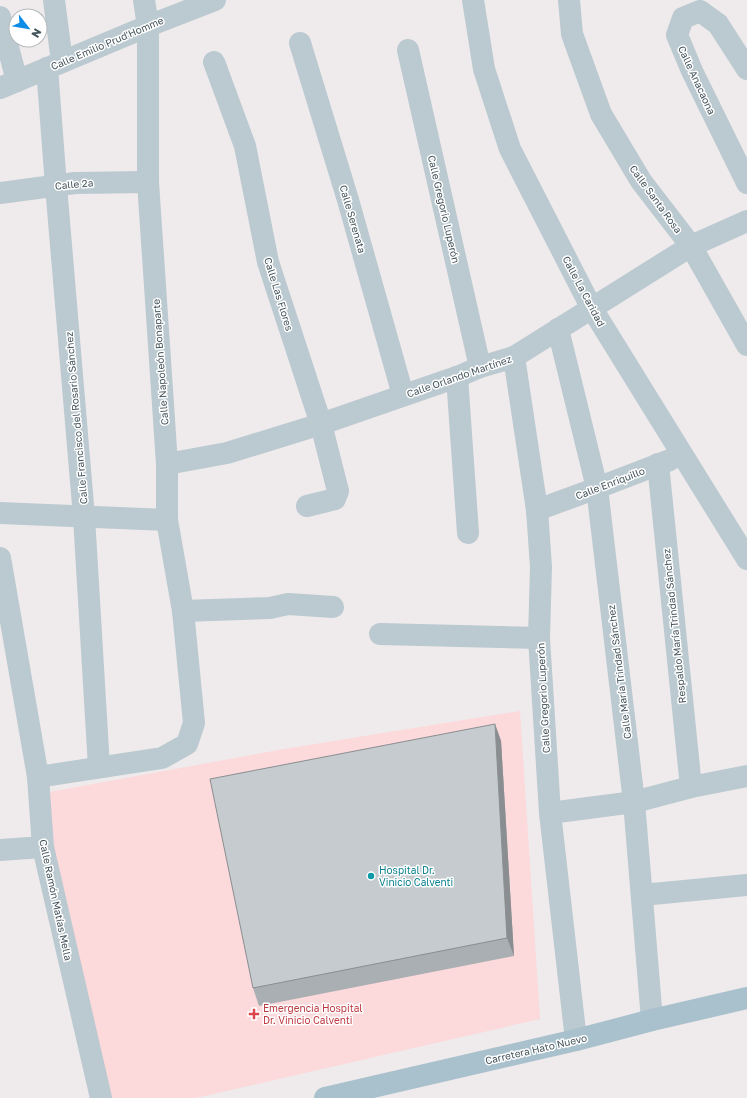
<svg xmlns="http://www.w3.org/2000/svg" width="747" height="1098" viewBox="0 0 747 1098" font-family="'Golos Text',sans-serif">
<style>
.medical{fill:#fcd9db}
.lines{fill:none;stroke-linecap:round;stroke-linejoin:round}
.minor{stroke:#bbc9d0;stroke-width:22}
.major{stroke:#a9c1cd;stroke-width:22}
.wall{fill:#a9afb2}
.shaded-wall{fill:#8a8e91}
.building{fill:#c5cbcf;stroke:#8a8e91}
.culture-dot{fill:#0f9aa8;stroke:#fff;stroke-width:1.5}
.health-dot{fill:#e0444e;stroke:#fff;stroke-width:1.5}
.labels{text-anchor:middle;stroke-width:3;stroke-linejoin:round;paint-order:stroke}
.street-label{font-size:10px;fill:#43535a;stroke:#fff}
.culture-label{font-size:10px;fill:#0d838f;stroke:#fff;text-anchor:start}
.health-label{font-size:10px;fill:#be3a42;stroke:#fff;text-anchor:start}
</style>
<rect width="100%" height="100%" fill="#efebec"/>
<polygon class="medical" points="520,711 540,1019 196,1098 110,1098 68,947 44,793 284,749"/>
<g class="lines">
<g class="minor">
<polyline points="54,0 62,62"/>
<polyline points="473,0 484,69 510,149 591,307 747,559"/>
<polyline points="569,0 572,34 601,114 641,181 691,246 747,345"/>
<polyline points="0,17 17,81"/>
<polyline points="300,43 348,200 403,395"/>
<polyline points="408,50 480,367"/>
<polyline points="214,62 245,146 268,262 321,424 338,491 335,499 307,506"/>
<polyline points="47,68 56,186 84,517 99,767"/>
<polyline points="747,69 718,24 700,11 683,18 677,35 692,71 747,183"/>
<polyline points="0,88 148,26 215,0"/>
<polyline points="0,193 75,183 148,182"/>
<polyline points="558,329 597,488 634,802 652,1020"/>
<polyline points="514,357 537,510 541,567 539,638 550,813 576,1040"/>
<polyline points="457,377 468,533"/>
<polyline points="167,464 227,453 321,424 457,377 480,367 514,357 691,246 747,221"/>
<polyline points="658,464 691,787"/>
<polyline points="537,510 597,488 670,460"/>
<polyline points="0,513 167,520"/>
<polyline points="0,558 38,777 43,847 101,1098"/>
<polyline points="183,611 270,608 288,604 333,607"/>
<polyline points="380,634 539,638"/>
<polyline points="38,777 162,758 187,744 194,723 183,611 167,520 167,464 148,182 148,26 144,0"/>
<polyline points="550,813 634,802 691,787 747,776"/>
<polyline points="0,850 43,847"/>
<polyline points="642,895 747,885"/>
</g>
<polyline class="major" points="325,1098 576,1040 652,1020 747,998"/>
</g>
<polygon class="wall" points="495,724 501,741 514,956 259,1006 253,988"/>
<polygon class="shaded-wall" points="495,724 501,741 514,956 507,938"/>
<polygon class="building" points="495,724 507,938 253,988 210,779"/>
<circle class="culture-dot" cx="371" cy="876" r="4"/>
<path class="health-dot" d="M252 1008h4v4h4v4h-4v4h-4v-4h-4v-4h4z"/>
<g class="labels">
<g class="street-label">
<text transform="translate(107 43) rotate(-23)" y="4">Calle Emilio Prud'Homme</text>
<text transform="translate(697 80) rotate(65)" y="4">Calle Anacaona</text>
<text transform="translate(74 184) rotate(-5)" y="4">Calle 2a</text>
<text transform="translate(656 199) rotate(54)" y="4">Calle Santa Rosa</text>
<text transform="translate(444 209) rotate(77)" y="4">Calle Gregorio Luperón</text>
<text transform="translate(353 219) rotate(74)" y="4">Calle Serenata</text>
<text transform="translate(584 291) rotate(62)" y="4">Calle La Caridad</text>
<text transform="translate(279 294) rotate(73)" y="4">Calle Las Flores</text>
<text transform="translate(160 362) rotate(-94)" y="4">Calle Napoleón Bonaparte</text>
<text transform="translate(459 376) rotate(-19)" y="4">Calle Orlando Martínez</text>
<text transform="translate(76 418) rotate(-95)" y="4">Calle Francisco del Rosario Sánchez</text>
<text transform="translate(610 483) rotate(-21)" y="4">Calle Enriquillo</text>
<text transform="translate(674 626) rotate(-96)" y="4">Respaldo María Trindad Sánchez</text>
<text transform="translate(619 672) rotate(-97)" y="4">Calle María Trindad Sánchez</text>
<text transform="translate(543 698) rotate(-93)" y="4">Calle Gregorio Luperón</text>
<text transform="translate(56 900) rotate(78)" y="4">Calle Ramón Matías Mella</text>
<text transform="translate(536 1049) rotate(-13)" y="4">Carretera Hato Nuevo</text>
</g>
<g class="culture-label">
<text x="379" y="874">Hospital Dr.<tspan x="379" dy="12">Vinicio Calventi</tspan></text>
</g>
<g class="health-label">
<text x="263" y="1012">Emergencia Hospital<tspan x="263" dy="12">Dr. Vinicio Calventi</tspan></text>
</g>
</g>
<g transform="translate(28 28) rotate(121)"><circle r="19" fill="#ffffff" stroke="#b4babd"/>
<path d="M0-3L7 15L0 10L-7 15Z" fill="#0e8de6"/>
<text y="-6" font-size="11" font-weight="bold" text-anchor="middle" fill="#43535a">N</text>
</g>
</svg>
